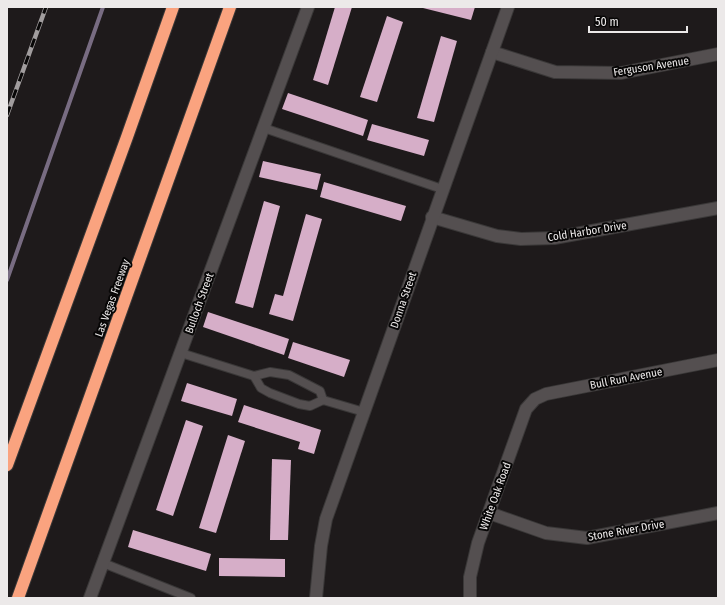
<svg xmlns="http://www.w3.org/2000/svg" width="725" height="605" viewBox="0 0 725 605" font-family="'Fira Sans Condensed',sans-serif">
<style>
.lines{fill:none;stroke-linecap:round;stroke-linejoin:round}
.stream{stroke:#786c82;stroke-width:4}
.building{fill:#d6aec8}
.lane-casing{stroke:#3a3838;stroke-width:10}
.street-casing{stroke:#3a3838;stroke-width:14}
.secondary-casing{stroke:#3a3838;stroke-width:14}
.highway-casing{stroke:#3a3838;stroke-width:14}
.lane{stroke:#544f50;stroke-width:8}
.street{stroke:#544f50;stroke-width:12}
.secondary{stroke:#544f50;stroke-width:12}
.highway{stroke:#faa37f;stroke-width:12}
.rail-casing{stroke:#a19d9e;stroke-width:4.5}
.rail{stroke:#070606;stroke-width:3;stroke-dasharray:9;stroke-linecap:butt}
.labels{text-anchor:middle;stroke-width:4;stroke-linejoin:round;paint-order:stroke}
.street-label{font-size:11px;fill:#ece9e9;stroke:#070606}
</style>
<rect width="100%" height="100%" fill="#1e1a1b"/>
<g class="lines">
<polyline class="stream" points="7,280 103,7"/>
</g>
<g class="building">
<polygon points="335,7 352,7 328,85 313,80"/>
<polygon points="419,7 475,7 471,20"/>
<polygon points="387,16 403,22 377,102 360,97"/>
<polygon points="441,36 457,41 434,122 417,118"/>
<polygon points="288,93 368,120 363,136 282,109"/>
<polygon points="372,124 429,140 424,156 367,140"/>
<polygon points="263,161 321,174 317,190 259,177"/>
<polygon points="324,182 406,206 401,221 320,197"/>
<polygon points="264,201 280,206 253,308 235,303"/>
<polygon points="306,214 322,219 293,321 269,314 275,294 283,296"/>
<polygon points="208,312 289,339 284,355 203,327"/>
<polygon points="293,342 350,360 344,377 288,358"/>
<polygon points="187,383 237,399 232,416 181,401"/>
<polygon points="244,405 321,430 314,454 298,449 300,442 238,422"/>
<polygon points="186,420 203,426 173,516 156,510"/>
<polygon points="228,435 245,441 216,533 199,528"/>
<polygon points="272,459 291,460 288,540 270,540"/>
<polygon points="133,530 211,554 206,571 128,547"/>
<polygon points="219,558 285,559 285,577 219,576"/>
</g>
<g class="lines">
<defs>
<g id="lane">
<polyline points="264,128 442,189"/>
<polyline points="181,353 254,376 270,372 289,375 320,391 323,400"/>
<polyline points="254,376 261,388 270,393 299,404 310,406 323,400 364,412"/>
<polyline points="103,563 191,598"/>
</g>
<g id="street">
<polyline points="492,52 555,72 621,73 718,54"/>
<polyline points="432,217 497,236 521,239 554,238 718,208"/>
<polyline points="489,513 546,533 587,538 718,513"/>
<polyline points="90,598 308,7"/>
<polyline points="470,598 470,577 478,543 526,409 535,399 546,394 718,360"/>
</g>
<polyline id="secondary" points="316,598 321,546 326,519 508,7"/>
<g id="highway">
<polyline points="7,465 127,137 173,7"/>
<polyline points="18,598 230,7"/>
</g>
</defs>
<use href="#lane" class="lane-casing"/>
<use href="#street" class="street-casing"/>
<use href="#secondary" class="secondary-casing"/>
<use href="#highway" class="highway-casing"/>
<use href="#lane" class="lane"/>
<use href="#street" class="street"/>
<use href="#secondary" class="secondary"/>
<use href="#highway" class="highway"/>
<defs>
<polyline id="rail" points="7,115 46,7"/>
</defs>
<use href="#rail" class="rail-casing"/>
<use href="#rail" class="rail"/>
</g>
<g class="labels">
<g class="street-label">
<text transform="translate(651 66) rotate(-9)" y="4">Ferguson Avenue</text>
<text transform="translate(587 231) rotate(-9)" y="4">Cold Harbor Drive</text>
<text transform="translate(112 298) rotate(-70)" y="4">Las Vegas Freeway</text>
<text transform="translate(403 300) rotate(-71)" y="4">Donna Street</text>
<text transform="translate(199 303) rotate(-70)" y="4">Bulloch Street</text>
<text transform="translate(626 378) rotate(-11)" y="4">Bull Run Avenue</text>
<text transform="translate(495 496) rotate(-70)" y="4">White Oak Road</text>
<text transform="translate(626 530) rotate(-10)" y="4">Stone River Drive</text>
</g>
</g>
<rect width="725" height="605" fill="none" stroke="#ece9e9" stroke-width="16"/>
<path d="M589 26v6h98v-6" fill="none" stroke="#ece9e9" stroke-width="2"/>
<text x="595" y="26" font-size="12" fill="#ece9e9" stroke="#070606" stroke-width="3" paint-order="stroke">50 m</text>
</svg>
